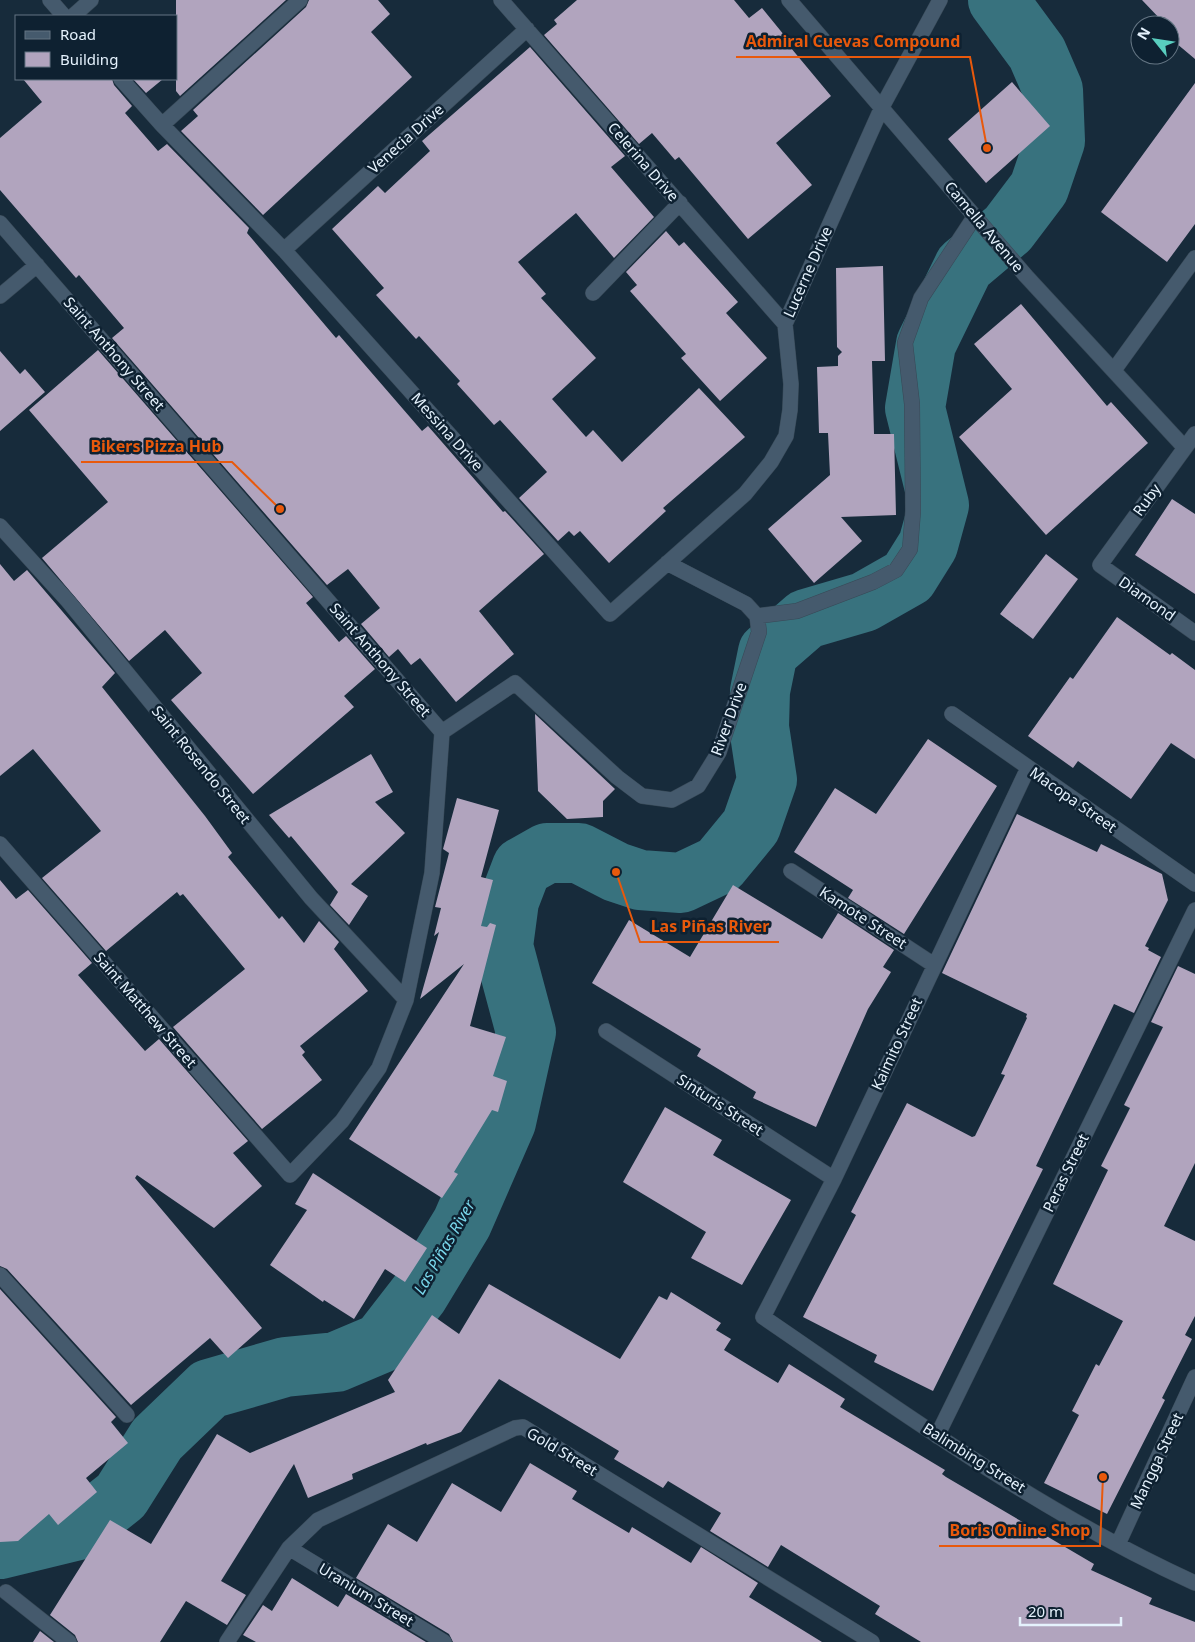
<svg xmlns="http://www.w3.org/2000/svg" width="1195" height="1642" font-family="'Noto Sans',sans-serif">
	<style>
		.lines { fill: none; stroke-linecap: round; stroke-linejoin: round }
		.river { stroke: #38727e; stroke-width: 60 }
		.building { fill: #b1a4be }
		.minor-casing { stroke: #384957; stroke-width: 16 }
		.minor { stroke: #455a6d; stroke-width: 15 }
		.labels { text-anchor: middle; stroke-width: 5; stroke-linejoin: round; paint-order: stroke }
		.street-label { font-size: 15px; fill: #e5f2fd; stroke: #0e2131 }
		.water-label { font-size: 16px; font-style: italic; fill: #79d7eb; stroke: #0e2131 }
		.leader { fill: none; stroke: #e8590c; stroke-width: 2 }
		.callout-dot { fill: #e8590c; stroke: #0e2131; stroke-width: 2 }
		.callout-label { font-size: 16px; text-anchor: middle; font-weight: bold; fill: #e8590c; stroke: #0e2131; stroke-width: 5; stroke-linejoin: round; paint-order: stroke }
	</style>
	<rect width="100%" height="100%" fill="#172b3b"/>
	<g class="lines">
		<path class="river" d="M 0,1549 L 78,1530 L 121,1496 L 157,1439 L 209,1389 L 285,1367 L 336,1362 L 381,1343 L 419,1294 L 462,1223 L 506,1122 L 526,1032 L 503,946 L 509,901 L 522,867 L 547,853 L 579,853 L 616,872 L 640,880 L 681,883 L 719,865 L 751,826 L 767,780 L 759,727 L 760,691 L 768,652 L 806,619 L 864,602 L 908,577 L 928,545 L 939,505 L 915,408 L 926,344 L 964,266 L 1008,229 L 1039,188 L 1055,141 L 1053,90 L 1037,53 L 998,0"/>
	</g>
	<path class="building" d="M 176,0 L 286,0 L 180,96 L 176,91 Z
		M 309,0 L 378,0 L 390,14 L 371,32 L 412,77 L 263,215 L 181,131 L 198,116 L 193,110 L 306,7 Z
		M 577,0 L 734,0 L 749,18 L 762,8 L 793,46 L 791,48 L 831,96 L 776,143 L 812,185 L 748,239 L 679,157 L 675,160 L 652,133 L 639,144 L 544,35 L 557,24 L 554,20 Z
		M 1142,0 L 1195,0 L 1195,59 L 1170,38 L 1170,25 L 1158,25 L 1162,21 Z
		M 530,47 L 625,156 L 611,167 L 654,217 L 614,258 L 576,213 L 518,262 L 546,294 L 541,298 L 596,358 L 552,399 L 586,437 L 593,430 L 622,462 L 699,388 L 745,437 L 663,508 L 666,511 L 609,563 L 580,531 L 574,536 L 569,531 L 558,541 L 519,498 L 547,472 L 500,420 L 494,425 L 457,384 L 460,381 L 419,336 L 416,339 L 376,295 L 384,288 L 332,229 L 378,186 L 385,193 L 430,151 L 422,141 Z
		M 23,79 L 112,79 L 114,85 L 132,106 L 125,113 L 158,151 L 167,144 L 249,228 L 247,233 L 336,338 L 339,335 L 422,431 L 428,426 L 503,512 L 505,511 L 544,554 L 479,611 L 514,654 L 456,702 L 420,658 L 411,665 L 398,649 L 389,657 L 361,624 L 380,608 L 348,569 L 327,585 L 112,338 L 124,328 L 79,275 L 76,278 L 0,190 L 0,138 L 42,102 Z
		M 133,79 L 163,79 L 146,93 Z
		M 1012,82 L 1050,126 L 986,183 L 948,139 Z
		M 1195,83 L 1195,224 L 1167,262 L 1101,212 Z
		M 666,231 L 679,246 L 684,242 L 738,302 L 726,313 L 767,358 L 720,401 L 681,358 L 686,354 L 630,291 L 637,285 L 626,272 Z
		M 883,266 L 885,361 L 872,361 L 874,434 L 894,434 L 896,515 L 841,517 L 862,541 L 814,583 L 768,529 L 830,475 L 828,433 L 819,433 L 817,367 L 838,366 L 838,356 L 842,352 L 837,347 L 836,268 Z
		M 1021,304 L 1107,406 L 1111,402 L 1148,443 L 1046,535 L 959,437 L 1012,389 L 974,344 Z
		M 98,350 L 313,597 L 306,603 L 339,642 L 346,636 L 375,669 L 344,696 L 354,707 L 253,794 L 171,700 L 202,673 L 165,630 L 129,661 L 42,558 L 108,502 L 29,410 Z
		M 0,351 L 20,374 L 25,369 L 45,392 L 0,431 Z
		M 1172,499 L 1195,514 L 1195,594 L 1135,555 Z
		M 1046,554 L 1078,579 L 1033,639 L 1000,614 Z
		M 0,564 L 14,581 L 27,570 L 115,673 L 102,687 L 205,816 L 232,853 L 228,857 L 279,919 L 282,916 L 304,943 L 319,921 L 339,942 L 334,949 L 368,991 L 300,1046 L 305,1052 L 302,1055 L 322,1080 L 262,1129 L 173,1027 L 245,969 L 183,894 L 180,896 L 177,892 L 106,951 L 42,878 L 101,831 L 33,749 L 0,776 Z
		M 1117,617 L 1170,655 L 1172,653 L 1195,670 L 1195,759 L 1171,743 L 1131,799 L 1078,761 L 1073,768 L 1028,736 L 1070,677 L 1073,679 Z
		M 535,714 L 615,789 L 603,801 L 603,817 L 567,819 L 538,791 Z
		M 928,739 L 997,786 L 904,934 L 848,898 L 853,890 L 794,852 L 835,788 L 876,814 Z
		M 371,754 L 393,792 L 375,802 L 405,833 L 351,884 L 368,896 L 349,925 L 330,905 L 338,892 L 291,836 L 289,838 L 269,815 Z
		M 457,798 L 499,810 L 481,877 L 493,880 L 481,926 L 487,927 L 490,923 L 496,925 L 470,1026 L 506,1037 L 493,1076 L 507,1081 L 498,1112 L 492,1110 L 454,1172 L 458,1174 L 442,1198 L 349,1139 L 464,964 L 420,999 L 439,932 L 434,936 L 441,908 L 435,907 L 449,853 L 443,849 Z
		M 1017,814 L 1097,852 L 1101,844 L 1162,874 L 1168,900 L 1145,946 L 1149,948 L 1148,950 L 1161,957 L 1134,1013 L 1114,1004 L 1036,1166 L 1043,1169 L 933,1391 L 874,1362 L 877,1355 L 803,1317 L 856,1215 L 851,1212 L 907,1103 L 972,1137 L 975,1136 L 1005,1075 L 1001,1074 L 1027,1018 L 1026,1017 L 1027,1014 L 942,973 Z
		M 0,880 L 16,899 L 28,890 L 92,963 L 78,975 L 145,1051 L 159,1039 L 248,1141 L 233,1153 L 262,1186 L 214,1228 L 137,1175 L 135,1178 L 262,1328 L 228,1358 L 210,1338 L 131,1405 L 7,1269 L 0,1266 Z
		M 733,885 L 822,939 L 838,913 L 894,950 L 883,967 L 891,972 L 868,1009 L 816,1127 L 753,1098 L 756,1092 L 697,1056 L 701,1049 L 592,983 L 629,920 L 690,957 Z
		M 1178,966 L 1195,974 L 1195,1163 L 1164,1226 L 1195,1241 L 1195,1316 L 1185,1335 L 1192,1339 L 1162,1398 L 1165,1400 L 1107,1514 L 1044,1483 L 1079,1415 L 1072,1411 L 1096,1364 L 1099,1366 L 1123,1321 L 1053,1284 L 1108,1170 L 1101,1166 L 1130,1108 L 1124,1105 L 1163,1027 L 1151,1022 Z
		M 665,1107 L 722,1140 L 713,1155 L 791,1200 L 742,1285 L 691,1258 L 706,1232 L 623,1182 Z
		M 313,1173 L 427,1248 L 405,1282 L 385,1269 L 354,1319 L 324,1300 L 323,1302 L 270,1265 L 307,1210 L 295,1204 Z
		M 489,1284 L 620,1359 L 659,1296 L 667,1300 L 671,1292 L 721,1323 L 716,1330 L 731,1339 L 724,1350 L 778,1383 L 789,1364 L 845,1399 L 840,1407 L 945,1470 L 942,1474 L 946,1477 L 1094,1564 L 1091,1570 L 1152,1598 L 1149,1604 L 1195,1622 L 1195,1642 L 921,1642 L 875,1614 L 880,1606 L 781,1545 L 768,1567 L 710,1531 L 721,1513 L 668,1481 L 663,1488 L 614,1459 L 619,1451 L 499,1379 L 461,1432 L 427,1445 L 426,1443 L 352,1474 L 353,1479 L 308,1498 L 294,1464 L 221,1581 L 246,1595 L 227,1625 L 186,1601 L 160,1642 L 78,1642 L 75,1635 L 50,1615 L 110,1520 L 151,1544 L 217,1434 L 250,1453 L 395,1392 L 388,1380 L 432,1315 L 459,1334 Z
		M 0,1289 L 116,1417 L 111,1422 L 128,1443 L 86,1478 L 97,1492 L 58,1525 L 49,1514 L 18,1541 L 0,1542 Z
		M 530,1463 L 577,1491 L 572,1499 L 629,1533 L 632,1527 L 691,1563 L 701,1547 L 758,1583 L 749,1597 L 822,1642 L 453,1642 L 449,1634 L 356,1578 L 388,1524 L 417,1542 L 452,1483 L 501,1512 Z
		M 292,1578 L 338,1607 L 346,1594 L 426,1642 L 256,1642 L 243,1635 L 263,1605 L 272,1611 Z
		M 40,1631 L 54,1642 L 33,1642 Z"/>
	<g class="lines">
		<g class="minor-casing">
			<path id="minor" d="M 50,0 L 64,16
				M 501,0 L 785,324
				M 789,0 L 1026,276 L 1185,448
				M 73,16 L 91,0
				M 121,79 L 162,125 L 300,0
				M 162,125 L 284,250 L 610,614 L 745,494 L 771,462 L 786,436 L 790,410 L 791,384 L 785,324 L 882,107 L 940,0
				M 0,223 L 442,732 L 432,873 L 406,1000 L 379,1068 L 342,1121 L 290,1175 L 0,844
				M 284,250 L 527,29
				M 593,293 L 680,203
				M 0,296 L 37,265
				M 1114,370 L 1195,258
				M 1195,434 L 1100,565 L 1195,633
				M 0,526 L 68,601 L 311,898 L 406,1000
				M 757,616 L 797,611 L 873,582 L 896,570 L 910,549 L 913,511 L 912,404 L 905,343 L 921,298 L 975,216
				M 952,714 L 1195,884
				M 442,732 L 515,683 L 617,777 L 642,796 L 672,800 L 698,786 L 719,752 L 759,632 L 757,616 L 746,604 L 667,563
				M 1028,768 L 834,1179 L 763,1317 C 902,1412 1041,1513 1195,1583
				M 791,871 L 934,965
				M 606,1031 L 834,1179
				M 0,1275 L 127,1415
				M 937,1436 L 1195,910
				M 1118,1544 L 1195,1377
				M 289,1548 L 444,1642
				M 6,1592 L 69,1642
				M 227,1642 L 289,1548 L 318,1520 L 515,1428 L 523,1427 L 872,1642"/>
		</g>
		<use href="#minor" class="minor"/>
	</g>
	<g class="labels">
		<g class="street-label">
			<text transform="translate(406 139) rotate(-42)" y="5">Venecia Drive</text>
			<text transform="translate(643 162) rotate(49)" y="5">Celerina Drive</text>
			<text transform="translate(984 227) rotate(50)" y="5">Camella Avenue</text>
			<text transform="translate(808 272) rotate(-66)" y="5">Lucerne Drive</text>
			<text transform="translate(114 354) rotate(49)" y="5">Saint Anthony Street</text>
			<text transform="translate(447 432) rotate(48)" y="5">Messina Drive</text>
			<text transform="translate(1147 500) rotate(-54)" y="5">Ruby</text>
			<text transform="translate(1147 599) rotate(35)" y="5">Diamond</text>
			<text transform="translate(380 660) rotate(49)" y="5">Saint Anthony Street</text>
			<text transform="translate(729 719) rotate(-70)" y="5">River Drive</text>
			<text transform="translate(201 765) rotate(51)" y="5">Saint Rosendo Street</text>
			<text transform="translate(1073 800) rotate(35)" y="5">Macopa Street</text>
			<text transform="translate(863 918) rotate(33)" y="5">Kamote Street</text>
			<text transform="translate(145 1010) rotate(49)" y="5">Saint Matthew Street</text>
			<text transform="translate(897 1044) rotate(-65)" y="5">Kaimito Street</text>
			<text transform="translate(720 1105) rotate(33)" y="5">Sinturis Street</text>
			<text transform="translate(1066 1173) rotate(-64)" y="5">Peras Street</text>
			<text transform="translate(562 1452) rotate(31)" y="5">Gold Street</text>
			<text transform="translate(974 1458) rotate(32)" y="5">Balimbing Street</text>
			<text transform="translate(1157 1461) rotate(-65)" y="5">Mangga Street</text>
			<text transform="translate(366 1595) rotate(31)" y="5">Uranium Street</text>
		</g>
		<g class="water-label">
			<text transform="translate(444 1247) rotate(-60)" y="6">Las Piñas River</text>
		</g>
	</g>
	<path class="leader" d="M987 148L970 57H736M280 509L232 462H81M616 872L640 942H779M1103 1477L1100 1546H939"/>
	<g class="callout-dot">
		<circle cx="987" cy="148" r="5"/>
		<circle cx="280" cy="509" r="5"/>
		<circle cx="616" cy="872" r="5"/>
		<circle cx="1103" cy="1477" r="5"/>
	</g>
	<g class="callout-label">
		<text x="853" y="47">Admiral Cuevas Compound</text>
		<text x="156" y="452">Bikers Pizza Hub</text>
		<text x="710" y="932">Las Piñas River</text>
		<text x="1020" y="1536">Boris Online Shop</text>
	</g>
	<rect x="15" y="15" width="162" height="65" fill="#0e2131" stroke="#647583"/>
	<rect x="25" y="31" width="25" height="8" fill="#455a6d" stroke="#647583"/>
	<text x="60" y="40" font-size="15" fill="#e5f2fd">Road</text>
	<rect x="25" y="52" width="25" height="15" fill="#b1a4be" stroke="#647583"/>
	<text x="60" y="65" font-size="15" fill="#e5f2fd">Building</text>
	<g transform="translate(1155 40) rotate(300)"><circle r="24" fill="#0e2131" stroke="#647583"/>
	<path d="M0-4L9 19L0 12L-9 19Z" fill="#59cebf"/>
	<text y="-8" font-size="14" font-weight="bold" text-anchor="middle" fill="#e5f2fd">N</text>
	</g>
	<path d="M1020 1617v8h101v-8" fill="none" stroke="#e5f2fd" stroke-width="2.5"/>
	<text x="1028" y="1617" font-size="15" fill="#e5f2fd" stroke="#0e2131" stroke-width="4" paint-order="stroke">20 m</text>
</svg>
